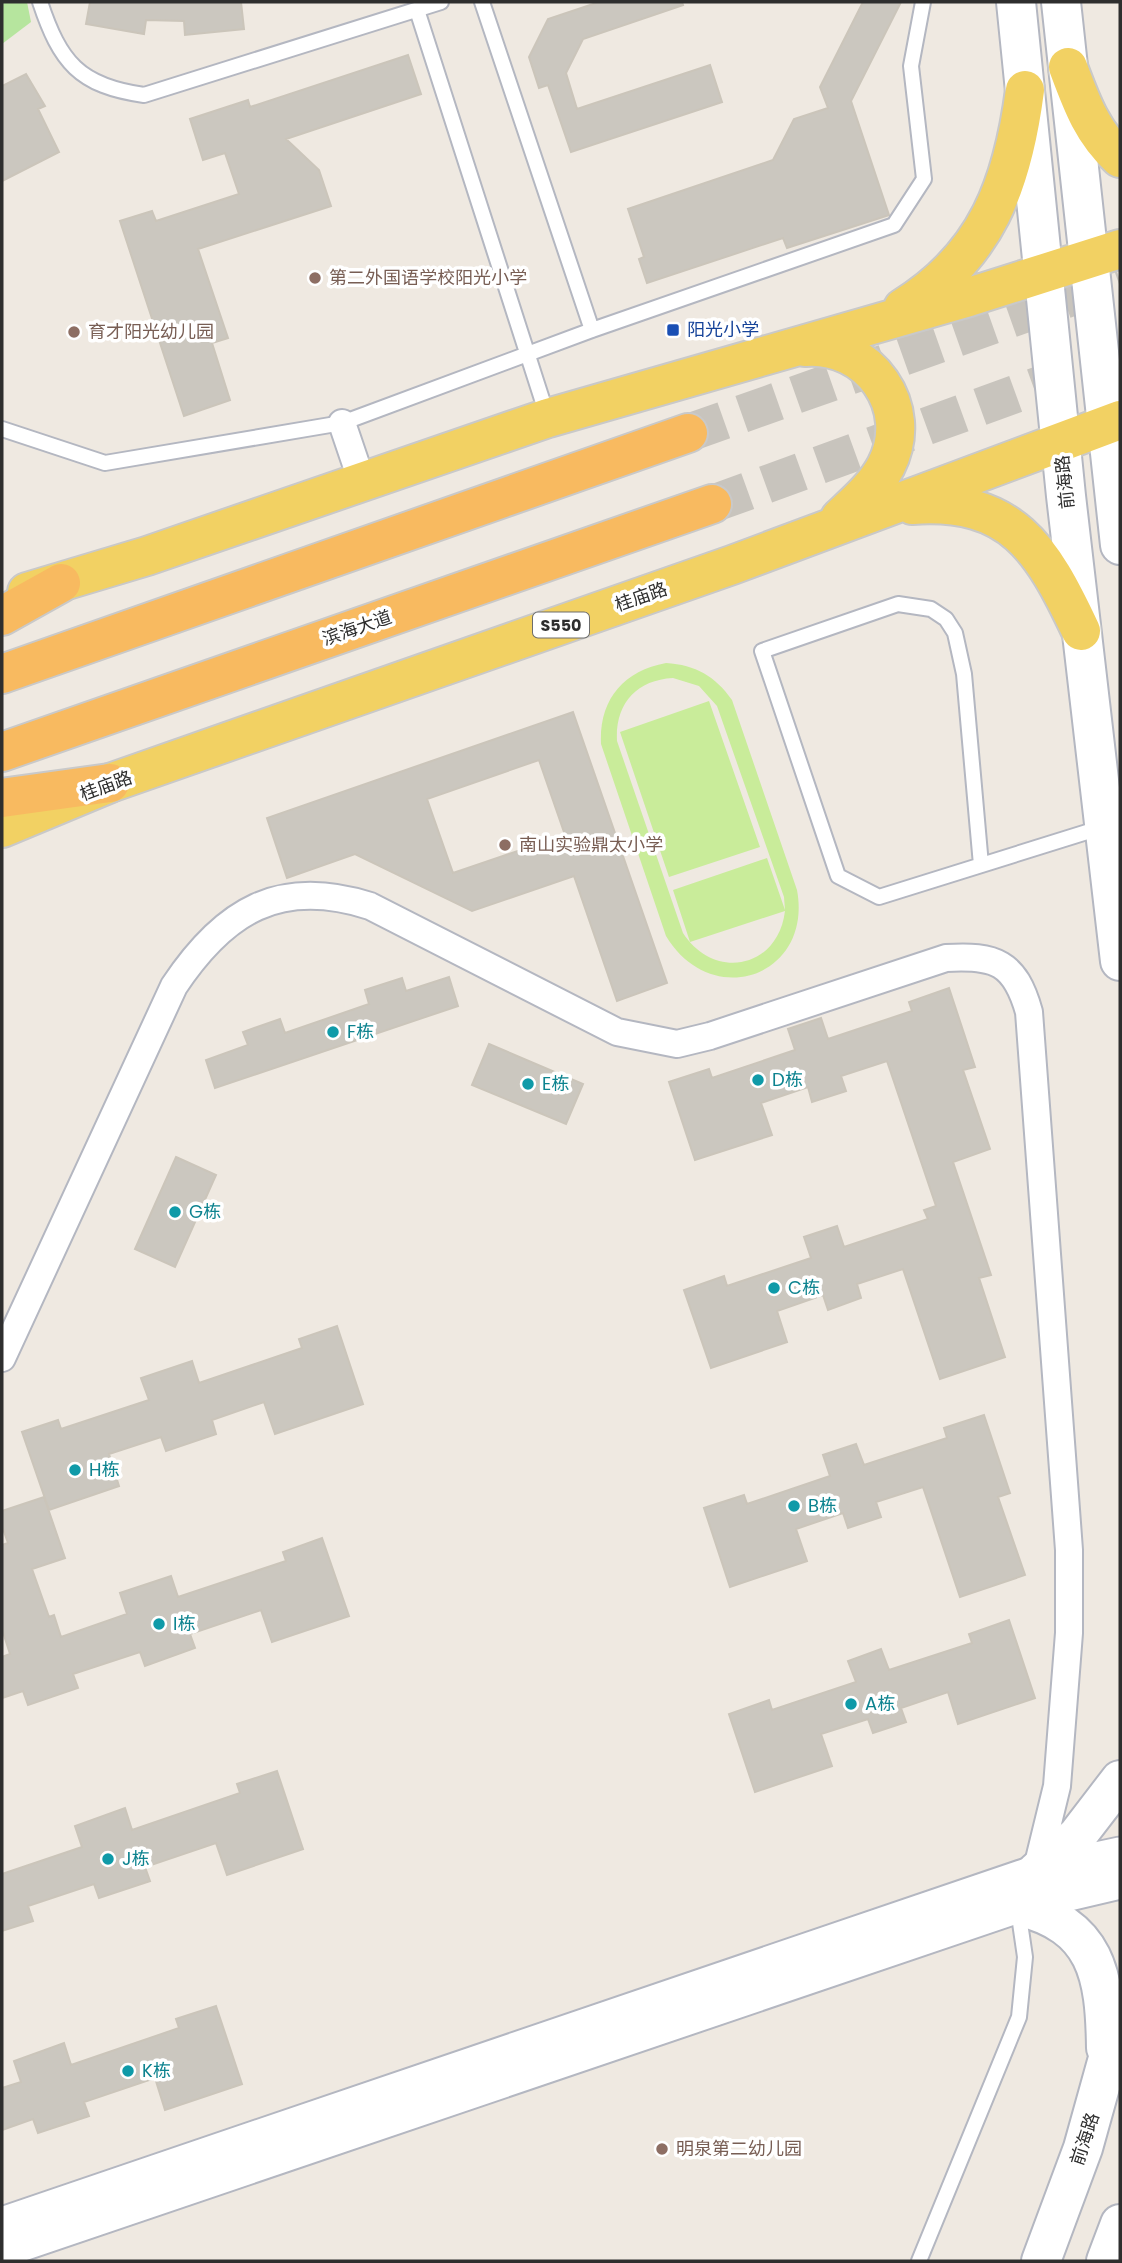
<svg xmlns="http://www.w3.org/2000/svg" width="1122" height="2263" font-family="Poppins,'Noto Sans SC',sans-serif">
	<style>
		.green { fill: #b6e59e }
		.pitch { fill: #c9ec9a; fill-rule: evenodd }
		.building { fill: #cbc7bf; stroke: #cbc5ba; stroke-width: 2; fill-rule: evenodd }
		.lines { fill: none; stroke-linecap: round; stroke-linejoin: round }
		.trunk-tunnel { stroke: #c8c4bd; stroke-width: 38; stroke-dasharray: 38 19; stroke-linecap: butt }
		.service-casing { stroke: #b4b7c1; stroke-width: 18 }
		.minor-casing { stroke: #b4b7c1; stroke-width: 30 }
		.tertiary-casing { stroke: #b4b7c1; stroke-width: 37 }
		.secondary-casing { stroke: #b4b7c1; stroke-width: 42 }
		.primary-casing { stroke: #c9c9c9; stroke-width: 42 }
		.trunk-casing { stroke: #c9c9c9; stroke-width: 42 }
		.service { stroke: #fff; stroke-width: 14 }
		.minor { stroke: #fff; stroke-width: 26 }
		.tertiary { stroke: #fff; stroke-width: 33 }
		.secondary { stroke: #fff; stroke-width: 38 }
		.primary { stroke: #f2d163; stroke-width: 38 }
		.trunk { stroke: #f8ba60; stroke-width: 38 }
		.education-dot { fill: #8d6e63; stroke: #fff; stroke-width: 2.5 }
		.transit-dot { fill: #1a4fb4; stroke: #fff; stroke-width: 2.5 }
		.culture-dot { fill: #0f9aa8; stroke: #fff; stroke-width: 2.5 }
		.labels { text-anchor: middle; stroke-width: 7; stroke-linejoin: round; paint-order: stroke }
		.shield { fill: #fff; stroke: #6d6d6d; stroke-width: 2 }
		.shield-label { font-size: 16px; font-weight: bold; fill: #2e2e2e }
		.education-label { font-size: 18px; fill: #785e54; stroke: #fff; text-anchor: start }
		.transit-label { font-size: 18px; fill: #164399; stroke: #fff; text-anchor: start }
		.street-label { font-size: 18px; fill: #2e2e2e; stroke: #fff }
		.culture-label { font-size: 18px; fill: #0d838f; stroke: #fff; text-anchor: start }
	</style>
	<rect width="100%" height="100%" fill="#efe9e1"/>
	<path class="green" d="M 2,2 L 27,2 L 31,22 L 2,44 Z"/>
	<path class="pitch" d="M 666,663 C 696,665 715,676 732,700 L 797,890 C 813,976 712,1012 666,936 L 601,744 C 599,700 623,671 666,663 ZM 673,678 L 699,686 L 717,706 L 784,897 L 785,910 L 767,858 L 673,890 L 690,942 L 785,911 C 778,969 714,981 683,933 L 617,741 C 615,704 636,680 673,678 Z
		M 709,701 L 760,847 L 669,877 L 620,732 Z"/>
	<path class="building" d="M 90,2 L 241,2 L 244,29 L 185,35 L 184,21 L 146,20 L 144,34 L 86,24 Z
		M 599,2 L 682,2 L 683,5 L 583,39 L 566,73 L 577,109 L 710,65 L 722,102 L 571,152 L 548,85 L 539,88 L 529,57 L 548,19 Z
		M 863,2 L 901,2 L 851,101 L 889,215 L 787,248 L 783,238 L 647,283 L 639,259 L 644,257 L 628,209 L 773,160 L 794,119 L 828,108 L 820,87 Z
		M 408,55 L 421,94 L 286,139 L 319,170 L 331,206 L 198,249 L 228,338 L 212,343 L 230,400 L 184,416 L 120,221 L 152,211 L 156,221 L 239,194 L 225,153 L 203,160 L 190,119 L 248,100 L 250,107 Z
		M 26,74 L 45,106 L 38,109 L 59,152 L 2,181 L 2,86 Z
		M 573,712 L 667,983 L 617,1001 L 574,876 L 472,911 L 355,854 L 287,878 L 267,818 ZM 539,760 L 565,835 L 453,873 L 427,799 Z
		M 449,977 L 458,1006 L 215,1088 L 206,1060 L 248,1045 L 243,1032 L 280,1019 L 285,1033 L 369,1004 L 365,990 L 402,978 L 406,991 Z
		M 949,988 L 975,1067 L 963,1070 L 990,1149 L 953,1162 L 991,1275 L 979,1278 L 1005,1357 L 940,1379 L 903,1269 L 857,1284 L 861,1298 L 828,1310 L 823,1295 L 777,1311 L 787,1342 L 711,1368 L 684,1290 L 724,1276 L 727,1286 L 811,1258 L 804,1237 L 837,1226 L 844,1247 L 928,1219 L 924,1210 L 936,1206 L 887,1061 L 841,1076 L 846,1091 L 812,1102 L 808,1087 L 761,1103 L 772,1135 L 695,1160 L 669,1082 L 709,1069 L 712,1078 L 795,1050 L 788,1029 L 821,1018 L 828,1039 L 912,1011 L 909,1002 Z
		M 489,1044 L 583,1084 L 566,1124 L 472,1085 Z
		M 176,1157 L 216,1175 L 175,1267 L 135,1249 Z
		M 337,1326 L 363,1404 L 275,1434 L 264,1402 L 212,1420 L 216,1434 L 166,1451 L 161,1437 L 109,1454 L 119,1486 L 49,1510 L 22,1432 L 58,1420 L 61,1429 L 149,1400 L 141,1378 L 192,1361 L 199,1383 L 302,1348 L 299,1339 Z
		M 984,1415 L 1010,1493 L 998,1497 L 1025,1575 L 960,1597 L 923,1487 L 876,1502 L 881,1517 L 848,1528 L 843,1513 L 796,1529 L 807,1561 L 730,1587 L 704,1508 L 744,1495 L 747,1504 L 830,1476 L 823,1455 L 856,1444 L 864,1465 L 947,1438 L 944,1428 Z
		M 44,1497 L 65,1558 L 32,1569 L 49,1617 L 54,1615 L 61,1637 L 127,1614 L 120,1593 L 171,1576 L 178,1597 L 286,1561 L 283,1552 L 322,1538 L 349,1616 L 272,1642 L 261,1610 L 190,1634 L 195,1648 L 145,1666 L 140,1652 L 73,1674 L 78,1688 L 28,1705 L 23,1691 L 2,1698 L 2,1657 L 10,1654 L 2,1629 L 2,1545 L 8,1543 L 2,1526 L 2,1511 Z
		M 1009,1620 L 1035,1698 L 958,1724 L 948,1692 L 901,1708 L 906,1722 L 873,1733 L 868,1719 L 821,1734 L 832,1766 L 755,1792 L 729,1714 L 769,1700 L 772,1710 L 856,1682 L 848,1661 L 881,1649 L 889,1670 L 972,1643 L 969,1634 Z
		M 277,1771 L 303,1849 L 227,1875 L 216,1843 L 145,1867 L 150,1881 L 99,1898 L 94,1884 L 28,1906 L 33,1921 L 2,1931 L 2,1874 L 82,1847 L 75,1826 L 125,1808 L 132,1830 L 240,1793 L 237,1784 Z
		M 216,2006 L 242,2084 L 165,2110 L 155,2078 L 84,2102 L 89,2116 L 38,2133 L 33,2119 L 2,2130 L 2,2088 L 21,2082 L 14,2061 L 64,2043 L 71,2065 L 179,2028 L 176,2019 Z"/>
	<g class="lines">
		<path class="trunk-tunnel" d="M 688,433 L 1120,280
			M 712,504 L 1120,356"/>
		<g class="service-casing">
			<path id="service" d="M 40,2 C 60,62 79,86 144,95 L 441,2
				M 482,2 L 592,330
				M 417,10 L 548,418
				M 2,429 L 105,463 L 342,423 L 592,330 L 894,225 L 924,179 L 911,66 L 923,2
				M 981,865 L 964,674 L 955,633 L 946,619 L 931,609 L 898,604 L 762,651 L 838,876 L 879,897 L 1103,827
				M 919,2261 L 1019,2017 L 1025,1957 L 1018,1909"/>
		</g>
		<g class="minor-casing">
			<path id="minor" d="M 342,423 L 362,482
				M 2,1358 L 174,986 C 224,911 279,877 370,906 L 617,1032 L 677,1044 L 710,1036 L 946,958 C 995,955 1015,962 1029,1012 L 1069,1550 L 1069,1633 L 1057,1786 L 1036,1872"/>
		</g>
		<g class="tertiary-casing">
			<path id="tertiary" d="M 2,2224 L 1036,1872 L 1120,1854
				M 2,2251 L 1018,1906 L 1120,1882"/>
		</g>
		<g class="secondary-casing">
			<path id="secondary" d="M 1016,2 L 1066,496 L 1120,961
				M 1061,2 L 1120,545
				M 1036,1872 L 1077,1836 L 1120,1780
				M 1018,1906 C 1097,1925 1105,1975 1106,2048
				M 1041,2261 L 1083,2148 L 1120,2015
				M 1106,2261 L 1120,2224"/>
		</g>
		<g class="primary-casing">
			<path id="primary" d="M 1068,67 C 1081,102 1092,133 1120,158
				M 903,308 C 987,256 1013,183 1025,90
				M 805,347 C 869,342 916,407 886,466 C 875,487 856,503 840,518
				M 912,505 C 1012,498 1042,548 1081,631
				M 27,592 L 147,556 L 548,418 L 969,297 L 1120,249
				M 2,828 L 110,783 L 732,565 L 1120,420"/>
		</g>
		<g class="trunk-casing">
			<path id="trunk" d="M 2,616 L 61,583
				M 2,674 L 688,433
				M 2,752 L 712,504
				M 2,798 L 110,783"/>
		</g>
		<use href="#service" class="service"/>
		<use href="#minor" class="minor"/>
		<use href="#tertiary" class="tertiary"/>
		<use href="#secondary" class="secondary"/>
		<use href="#primary" class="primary"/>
		<use href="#trunk" class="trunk"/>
	</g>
	<g class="education-dot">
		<circle cx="315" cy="278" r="7"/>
		<circle cx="74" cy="332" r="7"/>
		<circle cx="505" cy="845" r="7"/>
		<circle cx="662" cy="2149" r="7"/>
	</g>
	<rect class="transit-dot" x="666" y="323" width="14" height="14" rx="3.5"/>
	<g class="culture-dot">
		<circle cx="333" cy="1032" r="7"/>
		<circle cx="758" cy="1080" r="7"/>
		<circle cx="528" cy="1084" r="7"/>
		<circle cx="175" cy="1212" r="7"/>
		<circle cx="774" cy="1288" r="7"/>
		<circle cx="75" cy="1470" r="7"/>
		<circle cx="794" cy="1506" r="7"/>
		<circle cx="159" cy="1624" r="7"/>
		<circle cx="851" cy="1704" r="7"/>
		<circle cx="108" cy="1859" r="7"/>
		<circle cx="128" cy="2071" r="7"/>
	</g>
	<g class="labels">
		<rect class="shield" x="533" y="612.5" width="56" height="25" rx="5"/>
		<g class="shield-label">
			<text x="561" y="631">S550</text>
		</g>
		<g class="education-label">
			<text x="329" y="284">第二外国语学校阳光小学</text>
			<text x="88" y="338">育才阳光幼儿园</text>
			<text x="519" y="851">南山实验鼎太小学</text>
			<text x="676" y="2155">明泉第二幼儿园</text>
		</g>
		<g class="transit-label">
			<text x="687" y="336">阳光小学</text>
		</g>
		<g class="street-label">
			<text transform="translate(1065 482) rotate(-96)" y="6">前海路</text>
			<text transform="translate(641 597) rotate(-19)" y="6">桂庙路</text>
			<text transform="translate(357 628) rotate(-19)" y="6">滨海大道</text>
			<text transform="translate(106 786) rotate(-20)" y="6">桂庙路</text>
			<text transform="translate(1085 2139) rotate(-72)" y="6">前海路</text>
		</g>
		<g class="culture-label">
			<text x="347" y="1038">F栋</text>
			<text x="772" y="1086">D栋</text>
			<text x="542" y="1090">E栋</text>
			<text x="189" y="1218">G栋</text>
			<text x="788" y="1294">C栋</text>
			<text x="89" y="1476">H栋</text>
			<text x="808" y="1512">B栋</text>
			<text x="173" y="1630">I栋</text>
			<text x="865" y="1710">A栋</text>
			<text x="122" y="1865">J栋</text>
			<text x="142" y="2077">K栋</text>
		</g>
	</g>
	<rect width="1122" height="2263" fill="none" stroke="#2e2e2e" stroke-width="7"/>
</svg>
